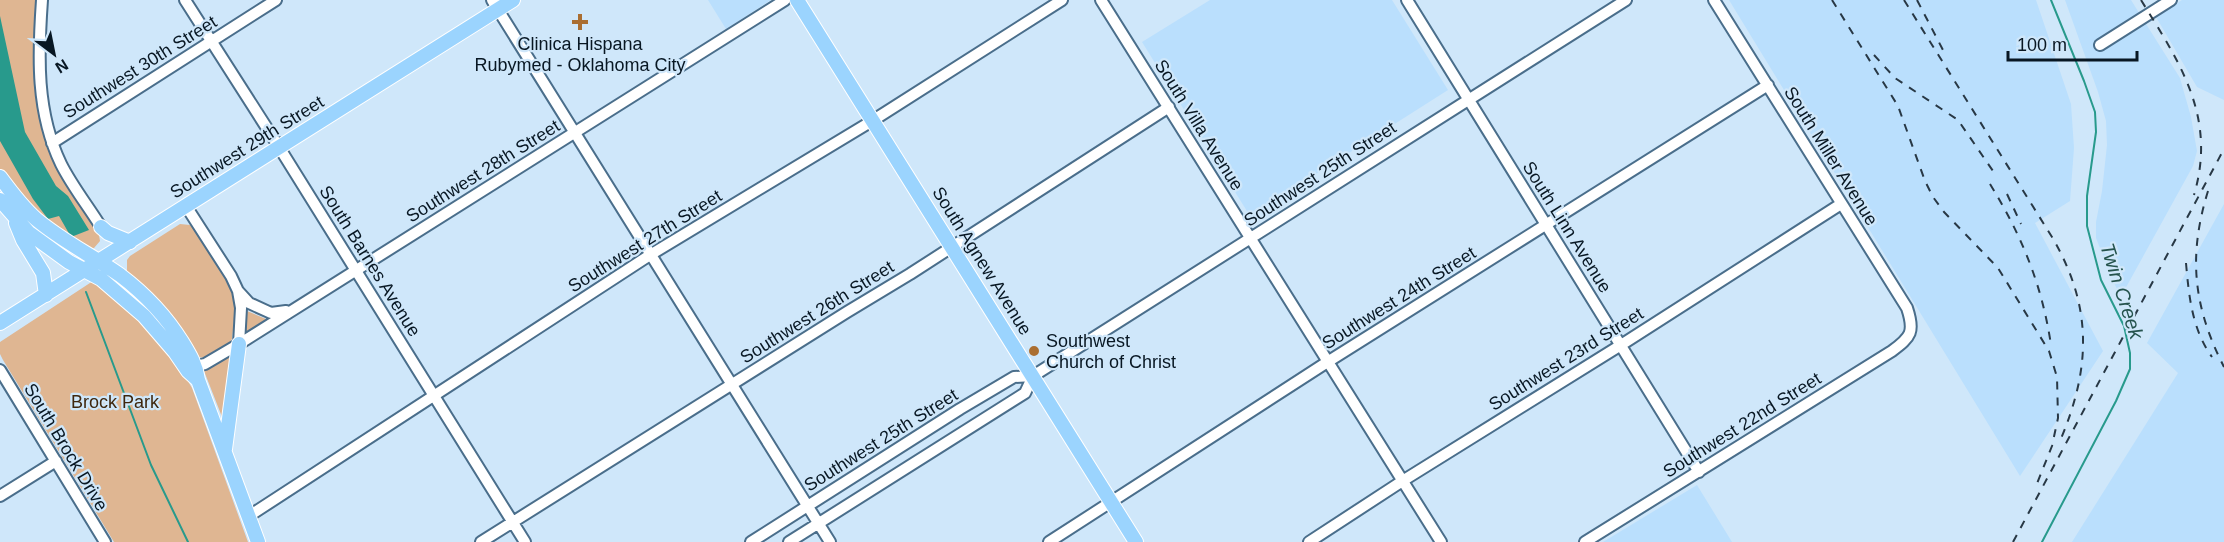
<svg xmlns="http://www.w3.org/2000/svg" width="2224" height="542" font-family="Arial,sans-serif">
	<style>
		.built { fill: #badffd }
		.green { fill: #dfb692 }
		.water { fill: #289a8c }
		.lines { fill: none; stroke-linecap: round; stroke-linejoin: round }
		.stream { stroke: #289a8c; stroke-width: 2 }
		.minor-casing { stroke: #4a6e8b; stroke-width: 14 }
		.major-casing { stroke: #fff; stroke-width: 16 }
		.minor { stroke: #fff; stroke-width: 10 }
		.major { stroke: #9bd4fe; stroke-width: 14 }
		.rail { stroke: #283845; stroke-width: 2; stroke-dasharray: 8 8; stroke-linecap: butt }
		.poi-dot { fill: #aa6e31; stroke: #cfe7fa; stroke-width: 2 }
		.labels { text-anchor: middle; stroke-width: 4.5; stroke-linejoin: round; paint-order: stroke }
		.poi-label { font-size: 18px; fill: #081723; stroke: #cfe7fa }
		.street-label { font-size: 18px; fill: #081723; stroke: #cfe7fa }
		.park-label { font-size: 18px; fill: #3f270e; stroke: #cfe7fa }
		.water-label { font-size: 20px; font-style: italic; fill: #25534d; stroke: #cfe7fa }
	</style>
	<rect width="100%" height="100%" fill="#cfe7fa"/>
	<path class="built" d="M 708,0 L 771,0 L 726,29 Z
		M 1210,0 L 1392,0 L 1448,90 L 1250,216 L 1142,42 Z
		M 1729,0 L 2036,0 L 2071,104 L 2074,148 L 2070,201 L 2035,223 L 2103,351 L 2020,476 Z
		M 2065,0 L 2131,0 L 2180,78 L 2191,117 L 2197,151 L 2193,166 L 2124,291 L 2117,289 L 2113,281 L 2096,238 L 2096,222 L 2102,191 L 2107,145 L 2106,121 L 2098,92 Z
		M 2182,0 L 2224,0 L 2224,100 L 2197,87 L 2156,17 Z
		M 2224,204 L 2224,542 L 2072,542 L 2178,373 L 2147,343 Z
		M 1697,485 L 1732,542 L 1603,542 Z"/>
	<path class="green" d="M 0,0 L 37,0 L 34,78 L 44,138 L 56,164 L 99,235 L 100,241 L 94,248 L 90,250 L 62,232 L 29,206 L 0,169 Z
		M 180,224 L 190,225 L 194,229 L 234,290 L 236,302 L 232,339 L 229,344 L 206,358 L 196,357 L 127,273 L 127,260 L 130,256 Z
		M 93,281 L 148,326 L 176,361 L 192,388 L 248,542 L 114,542 L 3,360 L 0,354 L 0,342 Z
		M 247,311 L 266,319 L 265,323 L 248,333 L 244,330 Z
		M 235,349 L 226,427 L 204,371 L 206,367 Z"/>
	<path class="water" d="M 0,16 L 25,132 L 56,186 L 68,196 L 89,230 L 71,237 L 59,216 L 48,219 L 33,199 L 0,141 Z"/>
	<g class="lines">
		<path class="stream" d="M 86,292 L 151,465 L 188,542
			M 2042,542 L 2116,401 L 2130,369 L 2130,353 L 2124,326 L 2101,280 L 2087,226 L 2087,196 L 2096,132 L 2095,112 L 2084,81 L 2051,0"/>
		<g class="minor-casing">
			<path id="minor" d="M 42,0 C 38,56 36,112 61,164 C 72,186 88,206 101,227
				M 185,0 L 279,147 L 525,542
				M 492,0 L 830,542
				M 1101,0 L 1441,542
				M 1407,0 L 1699,472
				M 2100,45 L 2171,0
				M 52,143 L 276,0
				M 186,206 L 231,276 L 238,291 L 249,303 L 271,313 L 286,311
				M 238,291 L 241,308 L 239,344
				M 196,366 L 205,364 L 239,344 L 785,0
				M 0,370 L 105,542
				M 0,496 L 56,461
				M 249,516 L 650,255 L 872,121 L 1062,0
				M 481,542 L 847,312 L 910,274 L 1169,107
				M 751,542 L 960,409 L 1014,377 L 1033,376 L 1626,0
				M 789,542 L 1025,393 L 1033,376
				M 1049,542 L 1329,361 L 1768,85
				M 1309,542 L 1404,480 L 1621,345 L 1841,204
				M 1585,542 L 1892,351 C 1911,337 1915,332 1907,308 L 1714,0"/>
		</g>
		<g class="major-casing">
			<path id="major" d="M 797,0 L 1136,542
				M 0,177 C 11,192 22,207 36,219 C 62,241 93,256 120,275 C 145,294 166,316 182,342 C 190,355 196,365 198,380 L 258,542
				M 0,200 L 29,233 L 69,262 L 101,279 L 144,316 L 175,352 L 188,371 L 198,380
				M 16,223 L 23,240 L 43,273 L 46,295
				M 101,227 L 108,233 L 130,242
				M 0,323 L 513,0
				M 225,449 L 239,344"/>
		</g>
		<use href="#minor" class="minor"/>
		<use href="#major" class="major"/>
		<path class="rail" d="M 1832,0 L 1898,106 L 1925,181 L 1933,197 L 1944,212 L 1998,268 L 2049,351 L 2057,377 L 2058,418 L 2052,446 L 2036,486
			M 1904,0 L 2052,237 C 2093,307 2091,368 2060,441
			M 1917,0 L 1943,50
			M 2141,0 C 2180,63 2217,117 2194,195
			M 1874,55 L 1895,78 L 1958,120 L 1993,171
			M 1990,184 C 2022,236 2042,285 2051,345
			M 2208,191 C 2188,256 2193,306 2224,367
			M 2007,194 L 2021,224
			M 2186,263 C 2189,297 2192,329 2212,357
			M 2013,542 L 2224,149"/>
	</g>
	<g class="poi-dot">
		<path d="M577 13h6v6h6v6h-6v6h-6v-6h-6v-6h6z"/>
		<circle cx="1034" cy="351" r="6"/>
	</g>
	<g class="labels">
		<g class="poi-label">
			<text x="580" y="50">Clinica Hispana<tspan x="580" dy="21">Rubymed - Oklahoma City</tspan></text>
			<text x="1046" y="347" text-anchor="start">Southwest<tspan x="1046" dy="21">Church of Christ</tspan></text>
		</g>
		<g class="street-label">
			<text transform="translate(140 67) rotate(-32)" y="6">Southwest 30th Street</text>
			<text transform="translate(1199 125) rotate(58)" y="6">South Villa Avenue</text>
			<text transform="translate(247 147) rotate(-32)" y="6">Southwest 29th Street</text>
			<text transform="translate(1831 156) rotate(58)" y="6">South Miller Avenue</text>
			<text transform="translate(483 171) rotate(-32)" y="6">Southwest 28th Street</text>
			<text transform="translate(1320 174) rotate(-33)" y="6">Southwest 25th Street</text>
			<text transform="translate(1567 227) rotate(58)" y="6">South Linn Avenue</text>
			<text transform="translate(645 241) rotate(-32)" y="6">Southwest 27th Street</text>
			<text transform="translate(370 261) rotate(58)" y="6">South Barnes Avenue</text>
			<text transform="translate(982 261) rotate(58)" y="6">South Agnew Avenue</text>
			<text transform="translate(1399 298) rotate(-32)" y="6">Southwest 24th Street</text>
			<text transform="translate(817 312) rotate(-32)" y="6">Southwest 26th Street</text>
			<text transform="translate(1566 359) rotate(-32)" y="6">Southwest 23rd Street</text>
			<text transform="translate(1742 425) rotate(-32)" y="6">Southwest 22nd Street</text>
			<text transform="translate(881 440) rotate(-32)" y="6">Southwest 25th Street</text>
			<text transform="translate(66 447) rotate(59)" y="6">South Brock Drive</text>
		</g>
		<g class="park-label">
			<text x="115" y="408">Brock Park</text>
		</g>
		<g class="water-label">
			<text transform="translate(2122 291) rotate(72)" y="7">Twin Creek</text>
		</g>
	</g>
	<g transform="translate(54 54) rotate(148)" stroke="#cfe7fa" stroke-width="4.5" paint-order="stroke">
	<path d="M0-4.5L10 22L0 15L-10 22Z" fill="#081723"/>
	<text y="-9" font-size="16" font-weight="bold" text-anchor="middle" fill="#081723">N</text>
	</g>
	<path d="M2008 51v9h129v-9" fill="none" stroke="#081723" stroke-width="3"/>
	<text x="2017" y="51" font-size="18" fill="#081723" stroke="#cfe7fa" stroke-width="4.5" paint-order="stroke">100 m</text>
</svg>
